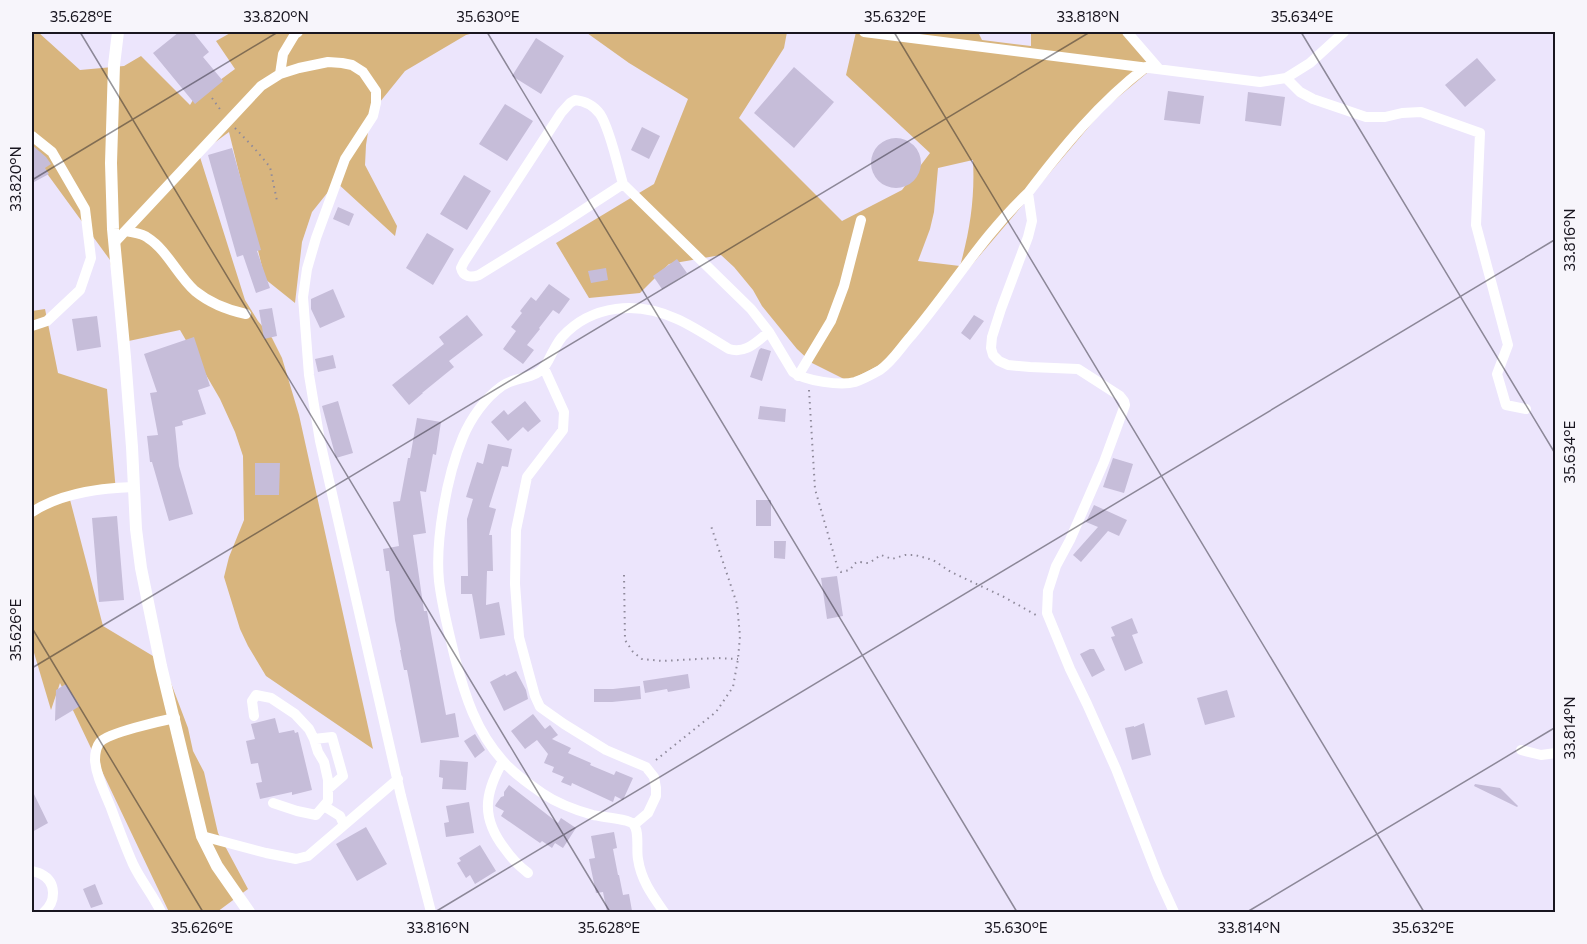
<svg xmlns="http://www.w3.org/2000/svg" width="1587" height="944" font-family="Commissioner,sans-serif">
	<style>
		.green { fill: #d8b57e; fill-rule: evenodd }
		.building { fill: #c6bdd9 }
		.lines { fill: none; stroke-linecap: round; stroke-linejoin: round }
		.path { stroke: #8f8a9b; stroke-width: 2; stroke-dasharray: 1.5 4.5; stroke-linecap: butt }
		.minor { stroke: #fff; stroke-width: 10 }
		.tertiary { stroke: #fff; stroke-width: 12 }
		.ticks { fill: none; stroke: #191620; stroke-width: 1.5; stroke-opacity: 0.45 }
		.neatline { fill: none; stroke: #191620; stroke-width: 2 }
		.ticks-label { font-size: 15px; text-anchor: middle; fill: #191620 }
	</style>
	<rect width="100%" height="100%" fill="#ece5fc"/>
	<path class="green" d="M 32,32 L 38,32 L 80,70 L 124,66 L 141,56 L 190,105 L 193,100 L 235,69 L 216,41 L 232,32 L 478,32 L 466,35 L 405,71 L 371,113 L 366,145 L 365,165 L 397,226 L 395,236 L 336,182 L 312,212 L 302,242 L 295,303 L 265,279 L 229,132 L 199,154 L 245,300 L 258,321 L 272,338 L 282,358 L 299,415 L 373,749 L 266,676 L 248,646 L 240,629 L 224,577 L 229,557 L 244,520 L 243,456 L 235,432 L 220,399 L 180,330 L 124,342 L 110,260 L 32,153 Z
		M 576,32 L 787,32 L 784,48 L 739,118 L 842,221 L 902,190 L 930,153 L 846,75 L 856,32 L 978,32 L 982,40 L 1031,46 L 1031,32 L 1122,32 L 1153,68 L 1104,109 L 892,359 L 848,381 L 812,363 L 797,349 L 762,306 L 753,290 L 734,267 L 721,255 L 669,264 L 640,293 L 589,298 L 556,243 L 654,184 L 688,99 L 629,63 L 587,33 ZM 973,160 C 975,197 970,231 960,266 L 918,261 L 930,229 L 934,212 L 938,168 Z
		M 45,309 L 58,373 L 107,389 L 116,492 L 68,492 L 103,626 L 163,662 L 188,728 L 193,751 L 204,772 L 218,833 L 248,889 L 217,912 L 169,912 L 60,683 L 51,710 L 32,646 L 32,311 Z"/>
	<path class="building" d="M 179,32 L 193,32 L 209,52 L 203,57 L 223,81 L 195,104 L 153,53 Z
		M 536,38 L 564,56 L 541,94 L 512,76 Z
		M 1477,58 L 1496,80 L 1465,107 L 1445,85 Z
		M 794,67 L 834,102 L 794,148 L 754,113 Z
		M 1168,91 L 1204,96 L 1200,124 L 1164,120 Z
		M 1248,92 L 1285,97 L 1281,126 L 1245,121 Z
		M 505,104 L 533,121 L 507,161 L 479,144 Z
		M 642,127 L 660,136 L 649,159 L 631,150 Z
		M871 163a25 25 0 1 1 50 0a25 25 0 1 1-50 0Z
		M 32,145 L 46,157 L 51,164 L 45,168 L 49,174 L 34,182 L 32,177 Z
		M 232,148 L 261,250 L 257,251 L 270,288 L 256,293 L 243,255 L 237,257 L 208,155 Z
		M 464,175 L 491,191 L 467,230 L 440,214 Z
		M 338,207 L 354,214 L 349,226 L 333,219 Z
		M 427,233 L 454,249 L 433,285 L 406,268 Z
		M 677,259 L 687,273 L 662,289 L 653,276 Z
		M 606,268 L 608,280 L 591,283 L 588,271 Z
		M 549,284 L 570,299 L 559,314 L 553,310 L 539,328 L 540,329 L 527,345 L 534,350 L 523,364 L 503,349 L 516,331 L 511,327 L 522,313 L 520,311 L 531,297 L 536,301 Z
		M 333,289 L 345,317 L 320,328 L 311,309 L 311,299 Z
		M 272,308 L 277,336 L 264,339 L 259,310 Z
		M 467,315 L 483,335 L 449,361 L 454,367 L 422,393 L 423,393 L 409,405 L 392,385 L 444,344 L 439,337 Z
		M 974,315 L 984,321 L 970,340 L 961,333 Z
		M 97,316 L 101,347 L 77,351 L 72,319 Z
		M 194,337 L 210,386 L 198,390 L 206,414 L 182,421 L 183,425 L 175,427 L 179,466 L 193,514 L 169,521 L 152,462 L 150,462 L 147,436 L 158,435 L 150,393 L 157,392 L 144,354 Z
		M 761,348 L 771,351 L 762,381 L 750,377 L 759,350 Z
		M 333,355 L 336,368 L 318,372 L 315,359 Z
		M 338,401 L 353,453 L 336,458 L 322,406 Z
		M 525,401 L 541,421 L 528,432 L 523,427 L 508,441 L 491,422 L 504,410 L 508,415 Z
		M 760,406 L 786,409 L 785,422 L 758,419 Z
		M 417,418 L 441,422 L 436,455 L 433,454 L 426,492 L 420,491 L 426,533 L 413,535 L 424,611 L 427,611 L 446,715 L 455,713 L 459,737 L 421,743 L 407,670 L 404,670 L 400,650 L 401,650 L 395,620 L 389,571 L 386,571 L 383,549 L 399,546 L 393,502 L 400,501 L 408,458 L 410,458 Z
		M 488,444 L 512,449 L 508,467 L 502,466 L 489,507 L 496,509 L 489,535 L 492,535 L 493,571 L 487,571 L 486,605 L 499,602 L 505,635 L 480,639 L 472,594 L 461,594 L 461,576 L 468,576 L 467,519 L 473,499 L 466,497 L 477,462 L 483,464 Z
		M 1113,458 L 1133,464 L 1124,493 L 1103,487 Z
		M 255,463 L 280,463 L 279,495 L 255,495 Z
		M 756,500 L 771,500 L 771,526 L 756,526 Z
		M 1094,505 L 1127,520 L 1119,536 L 1108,531 L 1081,562 L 1073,555 L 1098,527 L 1086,522 Z
		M 117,516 L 124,600 L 99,602 L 92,518 Z
		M 774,541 L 786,541 L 785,559 L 774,558 Z
		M 837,576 L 843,616 L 827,619 L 821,578 Z
		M 1132,618 L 1138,633 L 1132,635 L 1143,663 L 1125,671 L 1111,637 L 1115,636 L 1111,627 Z
		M 1090,649 L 1094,649 L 1105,670 L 1092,677 L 1080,654 Z
		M 516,671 L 526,690 L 528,699 L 504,711 L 490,682 L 505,674 L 506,676 Z
		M 688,674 L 690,688 L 668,692 L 667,689 L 645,693 L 643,681 Z
		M 66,684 L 80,706 L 55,721 L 56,690 Z
		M 640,686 L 641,699 L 612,702 L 594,702 L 594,689 L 613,689 Z
		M 1227,690 L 1235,717 L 1205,725 L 1197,698 Z
		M 533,714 L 545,729 L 550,725 L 558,735 L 552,739 L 571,748 L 568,753 L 591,763 L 590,765 L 614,775 L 616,771 L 633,778 L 623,800 L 615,796 L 613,802 L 572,783 L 571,786 L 561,782 L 564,777 L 552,772 L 554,767 L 544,763 L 548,754 L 537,740 L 525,749 L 511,731 Z
		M 275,718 L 279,733 L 294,730 L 295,733 L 298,732 L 312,790 L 292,795 L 292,792 L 260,799 L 256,783 L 262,782 L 258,763 L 251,764 L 246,741 L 255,739 L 251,724 Z
		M 1144,723 L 1151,755 L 1132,760 L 1125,728 L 1134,726 L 1134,727 Z
		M 475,734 L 485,750 L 475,758 L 464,741 Z
		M 440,760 L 468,762 L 466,790 L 442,789 L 443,778 L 439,777 Z
		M 1475,784 L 1500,788 L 1518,806 L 1517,807 L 1474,786 Z
		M 509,785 L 558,823 L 561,818 L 576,828 L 563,848 L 555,843 L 552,848 L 542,841 L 540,843 L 501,816 L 504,811 L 495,806 L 496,804 L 501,797 L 504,796 L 504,792 Z
		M 32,790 L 48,823 L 32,832 Z
		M 469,802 L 474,833 L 446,837 L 444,823 L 449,822 L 446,806 Z
		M 366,827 L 387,864 L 357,881 L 336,844 Z
		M 614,832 L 617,848 L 613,849 L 618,875 L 619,875 L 623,895 L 629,894 L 632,911 L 625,912 L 607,912 L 603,892 L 596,893 L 589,859 L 595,858 L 591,836 Z
		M 480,845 L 496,871 L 475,884 L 470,875 L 466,878 L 457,863 L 461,861 L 459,858 Z
		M 95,884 L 103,904 L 91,908 L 83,889 Z"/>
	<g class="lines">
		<path class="path" d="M 212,98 L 222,112
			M 235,128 L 255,149 L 270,167 L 277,201
			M 809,390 L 815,489 L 838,569 L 841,572 L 850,570 C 858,558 857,563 869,563 L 881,555 L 892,559 L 905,555 L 915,555 L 933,560 L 951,572 L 1004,597 L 1036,615
			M 624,575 L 625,640 L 633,652 L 642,659 L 662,661 L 717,658 L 738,659
			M 656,760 L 716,712 L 733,687 L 738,659 L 740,636 L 737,604 L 711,526"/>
		<path class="minor" d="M 864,32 L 1260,82 L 1286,78 L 1310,63 L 1344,32
			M 1127,32 L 1159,69
			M 1146,67 C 1100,102 1063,147 1028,193 L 1032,221 L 1028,237 L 1001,309 L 992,337 L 991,348 L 993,355 L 999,361 L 1008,365 L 1030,367 L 1078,369 L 1120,396 L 1124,401 L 1125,405 L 1104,462 L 1070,540 L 1056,566 L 1048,591 L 1047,613 L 1070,669 L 1087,704 L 1116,769 L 1158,877 L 1174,912
			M 280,74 L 283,54 L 295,34 L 298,32
			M 1286,78 L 1300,92 L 1313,99 L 1366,117 L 1385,117 L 1402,113 L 1421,112 L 1480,133 L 1476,225 L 1508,345 L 1497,374 L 1506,405 L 1526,409
			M 575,100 C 585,101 594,106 600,114 C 610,129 618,167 623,184 L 560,225 L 479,275 C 471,278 463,277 461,268 L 464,262 L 561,113 L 570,103 Z
			M 32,136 L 52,152 L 85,209 L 91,258 L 80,290 L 47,321 L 32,326
			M 623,184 L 751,309 L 769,332 L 793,372 C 805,381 841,386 855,382 C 864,379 873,374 880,370 C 893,361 901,347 911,336 C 951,289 983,235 1028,193
			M 126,231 C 133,233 142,233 148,238 C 167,250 178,276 195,291 C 211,304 227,310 246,314
			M 114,243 L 261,86 L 280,74 L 299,68 L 328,62 L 342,63 L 352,65 L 363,72 L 376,91 L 376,103 L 373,116 L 345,159 L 316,238 L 307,269 L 303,297 L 309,375 L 320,441 L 401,796 L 431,912
			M 544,368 L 564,412 L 563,430 L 527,477 L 516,530 L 515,584 L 519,637 L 535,696 L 540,707 L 564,724 L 606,750 L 646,767 L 654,777 L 656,788 L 656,796 L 648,813 L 635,824
			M 798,376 L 831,321 L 844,286 L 861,220
			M 32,512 C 61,493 100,488 134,487
			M 254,716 L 252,701 L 256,695 L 271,698 L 295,714 L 309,729 L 314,739 L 318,752 L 324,762 L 328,780 L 328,801 L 316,815 L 297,811 L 273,803
			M 314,739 L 332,737 L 343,776 L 328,789
			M 1521,750 L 1541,755 L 1556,753
			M 503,761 C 484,794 481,818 505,849 C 512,859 519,866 528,873
			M 324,806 L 340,816 L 344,825
			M 202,836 L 266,853 L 296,859 L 308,856 L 398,779
			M 32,871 C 35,872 38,872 41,874 C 57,882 56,902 44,912
			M 161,912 C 153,895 141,881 133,864 C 125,846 118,827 111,808 C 105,793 96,776 95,760 C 95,754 96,747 100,742 C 108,733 160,721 175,718
			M 664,912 C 652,895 641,880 638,859 C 636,850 640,830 633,824 C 629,819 601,817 593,815 C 575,810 558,804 542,793 C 529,784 514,774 503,761 C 476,731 465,696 455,658 C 449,633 442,607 439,581 C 435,540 447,475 463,437 C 471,418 485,398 502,386 C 519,374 537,382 548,361 C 552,353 557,343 562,337 C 592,304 638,301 677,319 C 695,327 712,339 729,349 C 746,354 756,342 769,332"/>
		<path class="tertiary" d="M 118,32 L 114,65 L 111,163 L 113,229 L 125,357 L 132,447 L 136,529 L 141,568 L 161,666 L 202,836 L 217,866 L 249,912"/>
	</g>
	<path class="ticks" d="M 80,32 L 610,912M 487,32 L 1017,912M 894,32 L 1424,912M 1301,32 L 1556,455M 32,180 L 278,32M 32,628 L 203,912M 32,668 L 1090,32M 435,912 L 1556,239M 1247,912 L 1556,727"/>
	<rect width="1587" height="944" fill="none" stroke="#f7f5fb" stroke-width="66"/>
	<rect x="33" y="33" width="1521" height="878" class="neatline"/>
	<g class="ticks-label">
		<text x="81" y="22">35.628°E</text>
		<text x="276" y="22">33.820°N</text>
		<text x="488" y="22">35.630°E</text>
		<text x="895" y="22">35.632°E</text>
		<text x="1088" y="22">33.818°N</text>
		<text x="1302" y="22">35.634°E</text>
		<text transform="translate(16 179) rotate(-90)" y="5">33.820°N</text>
		<text transform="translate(1570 240) rotate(-90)" y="5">33.816°N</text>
		<text transform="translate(1570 452) rotate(-90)" y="5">35.634°E</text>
		<text transform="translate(16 630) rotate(-90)" y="5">35.626°E</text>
		<text transform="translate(1570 728) rotate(-90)" y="5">33.814°N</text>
		<text x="202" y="933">35.626°E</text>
		<text x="438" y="933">33.816°N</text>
		<text x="609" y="933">35.628°E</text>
		<text x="1016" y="933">35.630°E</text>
		<text x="1249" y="933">33.814°N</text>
		<text x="1423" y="933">35.632°E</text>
	</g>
</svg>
